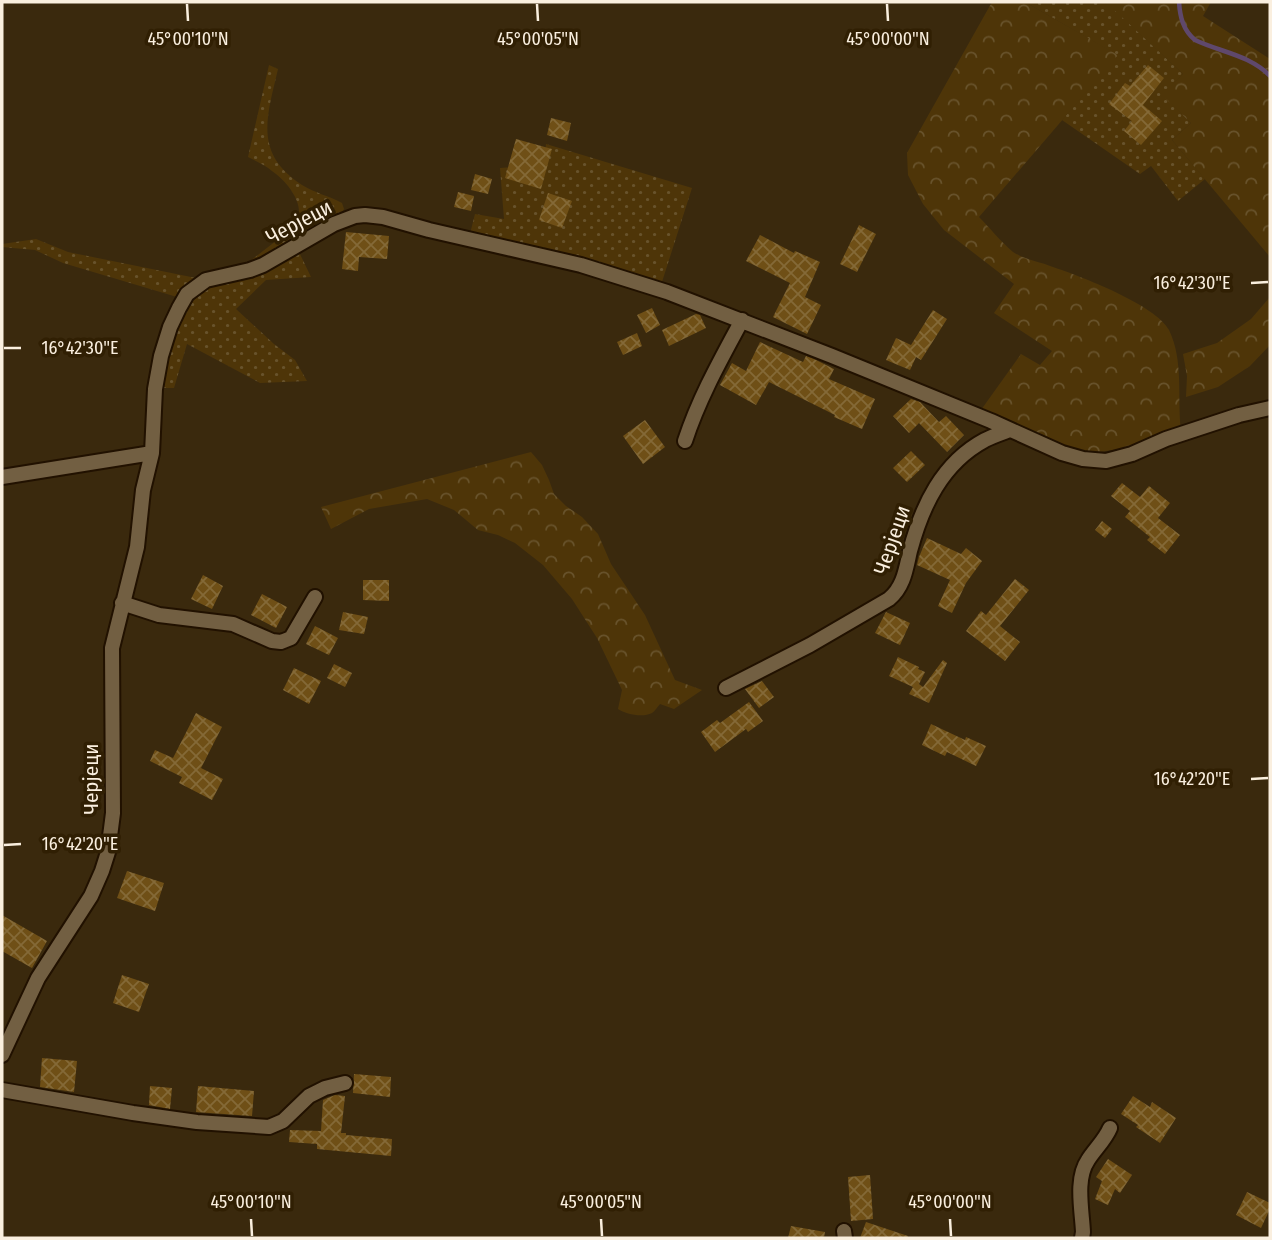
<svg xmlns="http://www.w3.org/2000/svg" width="1272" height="1240" font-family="'Fira Sans Condensed',sans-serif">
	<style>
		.grass { fill: url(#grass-dots) }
		.forest { fill: url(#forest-crowns) }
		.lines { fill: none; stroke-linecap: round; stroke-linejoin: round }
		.stream { stroke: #5f486c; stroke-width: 4.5 }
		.building { fill: url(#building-cross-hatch) }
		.street-casing { stroke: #211100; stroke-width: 18 }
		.street { stroke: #725f42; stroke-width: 14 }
		.ticks { fill: none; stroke: #faefdf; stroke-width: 2.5 }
		.labels { text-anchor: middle; stroke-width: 7; stroke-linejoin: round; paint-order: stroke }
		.street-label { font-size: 21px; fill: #faefdf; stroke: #301f03 }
		.ticks-label { font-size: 18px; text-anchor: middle; fill: #faefdf; stroke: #301f03; stroke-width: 7; stroke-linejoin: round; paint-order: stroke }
	</style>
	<defs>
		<pattern id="grass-dots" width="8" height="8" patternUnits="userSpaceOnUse" patternTransform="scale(1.75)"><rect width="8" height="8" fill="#4e3508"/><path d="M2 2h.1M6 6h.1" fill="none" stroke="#68532c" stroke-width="1.8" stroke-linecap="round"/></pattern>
		<pattern id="forest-crowns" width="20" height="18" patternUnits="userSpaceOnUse" patternTransform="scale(1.75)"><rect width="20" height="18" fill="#4e3508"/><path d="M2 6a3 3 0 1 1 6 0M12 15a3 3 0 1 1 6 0" fill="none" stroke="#68532c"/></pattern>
		<pattern id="building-cross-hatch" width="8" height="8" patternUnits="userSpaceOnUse" patternTransform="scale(1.75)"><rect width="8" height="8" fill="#6f4f16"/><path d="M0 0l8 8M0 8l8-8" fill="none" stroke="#846937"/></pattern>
	</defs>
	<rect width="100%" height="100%" fill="#3a290d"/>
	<path class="grass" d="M 1025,2 L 1103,2 L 1112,7 L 1183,74 L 1163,95 L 1191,123 L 1172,140 L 1205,179 L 1178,201 L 1151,166 L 1140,174 L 1062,120 L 1117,55 Z
		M 269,65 L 278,69 C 267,117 253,153 302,185 C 315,193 329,196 342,203 L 344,209 L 340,216 L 263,259 L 245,265 C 254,258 263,251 272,244 C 279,239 288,234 294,227 C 309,208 288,182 272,171 C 265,165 256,161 248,157 Z
		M 546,144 L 692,188 L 661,285 L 470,234 L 475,214 L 504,219 L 500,168 L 544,165 Z
		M 36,239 L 68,252 L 196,278 L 187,284 L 177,297 L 63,263 L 35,250 L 2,247 L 2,244 Z
		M 298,250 L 311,277 L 266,280 L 236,309 L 274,344 L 295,360 L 307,381 L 260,383 L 187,344 L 174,388 L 163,388 L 168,361 L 179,326 L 189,304 L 203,290 L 218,283 Z"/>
	<path class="forest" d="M 992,2 L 1025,2 L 1118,55 L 979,217 C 990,228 1001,242 1013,252 C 1023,259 1041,262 1053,267 C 1080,276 1156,305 1169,330 C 1184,361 1177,398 1181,431 L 1155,441 L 1126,448 L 1092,453 L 1075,451 L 981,410 L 1021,354 L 1040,365 L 1052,351 L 994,313 L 1014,284 L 944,230 L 923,204 L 908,175 L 907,153 Z
		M 1103,2 L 1211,2 L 1203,16 L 1270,59 L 1270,257 L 1172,140 L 1191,123 L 1162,95 L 1183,74 L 1112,8 Z
		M 1270,297 L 1270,345 L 1250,366 L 1218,387 L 1186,397 L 1187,376 L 1183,354 L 1217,343 L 1251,319 Z
		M 531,452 L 542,465 L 549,480 L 554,494 L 566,506 L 582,517 L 598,534 L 611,564 L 645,615 L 675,680 L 702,690 L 674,709 L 660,704 C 657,707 655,711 652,713 C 642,718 626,714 618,709 L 622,690 L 597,638 L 572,599 L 543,565 L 515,543 L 498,535 L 478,530 L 454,510 L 427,499 L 369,509 L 331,529 L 321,507 Z"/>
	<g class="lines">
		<path class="stream" d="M 1179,2 C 1180,17 1183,30 1195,40 C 1220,52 1250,55 1270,76"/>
	</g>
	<path class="building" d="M 1148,65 L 1164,78 L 1143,105 L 1162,121 L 1141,145 L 1124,131 L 1132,121 L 1109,104 L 1125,83 L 1130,86 Z
		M 551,118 L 571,123 L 567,141 L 547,135 Z
		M 516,139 L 552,149 L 541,189 L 505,178 Z
		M 475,174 L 492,179 L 488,194 L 471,190 Z
		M 458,192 L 474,196 L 471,211 L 454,207 Z
		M 548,193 L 572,201 L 562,228 L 539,220 Z
		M 859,225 L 876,234 L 857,272 L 840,264 Z
		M 346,232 L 389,236 L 387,259 L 359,257 L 358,271 L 342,269 Z
		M 760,235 L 794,253 L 795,251 L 820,262 L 805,297 L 821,305 L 807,334 L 773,317 L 790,283 L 746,261 Z
		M 652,308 L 660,325 L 646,333 L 637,315 Z
		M 933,310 L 947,319 L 921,360 L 916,357 L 910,370 L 886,360 L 896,338 L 911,345 Z
		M 696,314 L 700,315 L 706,328 L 669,346 L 662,330 Z
		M 637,333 L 642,346 L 623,355 L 617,342 Z
		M 760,342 L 803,362 L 806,356 L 814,359 L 834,369 L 829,379 L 875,399 L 862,429 L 834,417 L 835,415 L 769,382 L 756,405 L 720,385 L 732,363 L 746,371 Z
		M 911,399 L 920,402 L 939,422 L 946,416 L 964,435 L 947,452 L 919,423 L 909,433 L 893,416 Z
		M 645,420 L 665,447 L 643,464 L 623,436 Z
		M 911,451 L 925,465 L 907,482 L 893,468 Z
		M 1122,483 L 1140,497 L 1149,486 L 1170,503 L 1158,518 L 1180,535 L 1165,554 L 1147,540 L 1150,537 L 1125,517 L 1130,511 L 1111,496 Z
		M 1102,521 L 1112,529 L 1105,538 L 1095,530 Z
		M 927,538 L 961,554 L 966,548 L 982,561 L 966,583 L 952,613 L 938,606 L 950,580 L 917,565 L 919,557 Z
		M 203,575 L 223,586 L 212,609 L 191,599 Z
		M 1015,579 L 1029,590 L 1000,626 L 1020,642 L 1005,661 L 966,631 L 981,611 L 986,615 Z
		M 363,580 L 389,580 L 389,601 L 363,600 Z
		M 262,594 L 287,607 L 276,628 L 251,615 Z
		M 343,612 L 368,617 L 364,634 L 339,630 Z
		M 886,612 L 910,623 L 900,645 L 875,633 Z
		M 315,626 L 338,638 L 329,655 L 306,644 Z
		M 898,657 L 919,667 L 918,669 L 925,672 L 919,684 L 923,687 L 943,660 L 947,663 L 929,703 L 909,694 L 913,687 L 889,676 Z
		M 334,664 L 352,673 L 345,687 L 327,678 Z
		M 294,668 L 321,681 L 309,704 L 283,690 Z
		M 762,681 L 774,697 L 759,708 L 745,689 Z
		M 749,702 L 763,721 L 748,732 L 746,729 L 715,752 L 701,732 L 717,720 L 720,723 Z
		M 196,713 L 222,727 L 201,768 L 223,779 L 212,800 L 179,783 L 182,777 L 150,761 L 155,750 L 173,758 Z
		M 931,724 L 965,740 L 966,737 L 986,746 L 976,766 L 947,752 L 945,756 L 922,745 Z
		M 127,871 L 164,883 L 155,911 L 117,898 Z
		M 2,915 L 47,941 L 32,968 L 2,951 Z
		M 122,975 L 149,984 L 139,1012 L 113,1003 Z
		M 42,1058 L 77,1061 L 74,1092 L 40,1087 Z
		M 354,1074 L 391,1077 L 390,1097 L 353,1093 Z
		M 150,1086 L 172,1088 L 170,1109 L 149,1105 Z
		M 198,1086 L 254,1091 L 252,1116 L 196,1112 Z
		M 335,1095 L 345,1096 L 341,1133 L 346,1133 L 346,1135 L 392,1139 L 391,1156 L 317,1149 L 317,1144 L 289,1142 L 290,1130 L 321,1131 L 323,1100 Z
		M 1133,1096 L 1150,1107 L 1152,1102 L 1176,1118 L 1160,1143 L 1136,1127 L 1138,1125 L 1121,1114 Z
		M 1108,1159 L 1132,1175 L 1120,1193 L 1115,1189 L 1108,1205 L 1095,1199 L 1102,1181 L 1096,1177 Z
		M 870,1175 L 873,1219 L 851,1221 L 848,1177 Z
		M 1247,1192 L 1270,1203 L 1270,1209 L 1261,1228 L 1236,1215 Z
		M 866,1222 L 908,1236 L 908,1238 L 860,1238 Z
		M 791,1226 L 825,1232 L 824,1238 L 788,1238 Z"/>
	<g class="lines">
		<g class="street-casing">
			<path id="street" d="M 685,441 C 699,398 721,359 742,320
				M 2,477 L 152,453
				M 122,603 L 159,615 L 233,624 L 272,641 L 281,642 L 291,638 L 315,597
				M 726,688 L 810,645 L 889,599 C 904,587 906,568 910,551 C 922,506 942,463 985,440 C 993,436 1002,433 1010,430
				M 2,1055 L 38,978 L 91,896 L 102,871 L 108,852 L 113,813 L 112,648 L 137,547 L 143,490 L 152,453 L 155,389 L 161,356 L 170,327 L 179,308 L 187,294 L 206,280 L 250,270 L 263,265 L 334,224 L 355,216 L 365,215 L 383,217 L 429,230 L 581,265 L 667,292 L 832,356 L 991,421 L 1062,453 L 1083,459 L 1106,461 L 1132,454 L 1166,439 L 1239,415 L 1270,408
				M 2,1090 L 133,1113 L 197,1122 L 269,1127 L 283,1121 L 309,1096 L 325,1088 L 345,1083
				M 844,1231 L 845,1238
				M 1082,1238 L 1083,1232 C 1082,1210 1075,1179 1088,1160 C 1095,1149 1105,1140 1110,1128"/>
		</g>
		<use href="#street" class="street"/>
	</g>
	<path class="ticks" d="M 187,4 L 188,21M 537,4 L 538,21M 887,4 L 888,21M 1251,283 L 1268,282M 4,348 L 21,348M 1251,779 L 1268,778M 4,845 L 21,844M 251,1219 L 252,1236M 601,1219 L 602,1236M 950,1219 L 951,1236"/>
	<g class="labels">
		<g class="street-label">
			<text transform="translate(299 222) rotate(-28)" y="7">Черјеци</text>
			<text transform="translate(892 540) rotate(-71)" y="7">Черјеци</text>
			<text transform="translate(91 779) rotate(-90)" y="7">Черјеци</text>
		</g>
	</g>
	<g class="ticks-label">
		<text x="188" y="45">45°00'10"N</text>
		<text x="538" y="45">45°00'05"N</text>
		<text x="888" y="45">45°00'00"N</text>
		<text x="1192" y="289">16°42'30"E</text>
		<text x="80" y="354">16°42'30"E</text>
		<text x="1192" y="785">16°42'20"E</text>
		<text x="80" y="850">16°42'20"E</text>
		<text x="251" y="1208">45°00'10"N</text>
		<text x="601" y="1208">45°00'05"N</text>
		<text x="950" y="1208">45°00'00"N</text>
	</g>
	<rect width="1272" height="1240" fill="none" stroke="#faefdf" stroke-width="7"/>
</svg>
